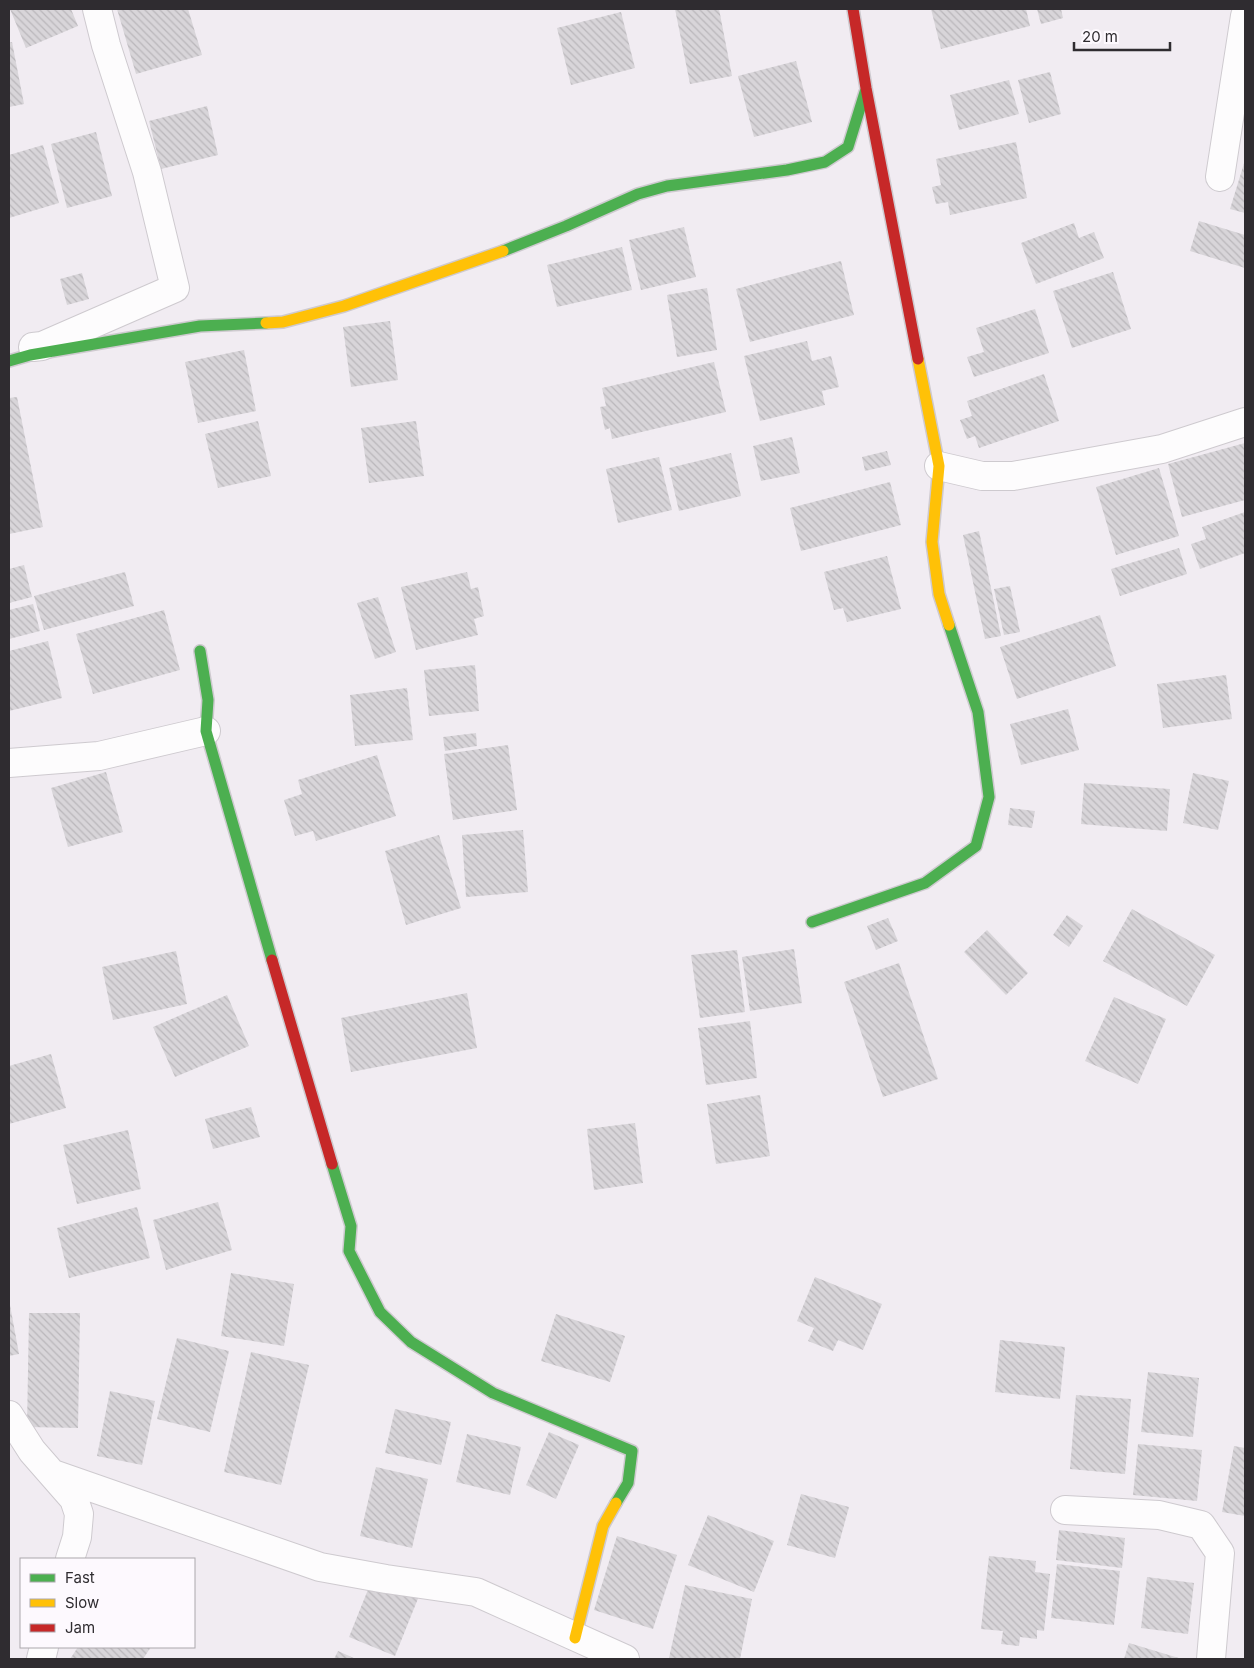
<svg xmlns="http://www.w3.org/2000/svg" width="1254" height="1668" font-family="Inter,sans-serif">
	<style>
		.building { fill: url(#building-back-hatch) }
		.lines { fill: none; stroke-linecap: round; stroke-linejoin: round }
		.street-casing { stroke: #cecacf; stroke-width: 30 }
		.fast-casing { stroke: #cecacf; stroke-width: 14 }
		.slow-casing { stroke: #cecacf; stroke-width: 14 }
		.jam-casing { stroke: #cecacf; stroke-width: 14 }
		.street { stroke: #fdfcfd; stroke-width: 28 }
		.fast { stroke: #4caf50; stroke-width: 11 }
		.slow { stroke: #ffc107; stroke-width: 11 }
		.jam { stroke: #c62828; stroke-width: 11 }
	</style>
	<defs>
		<pattern id="building-back-hatch" width="6" height="6" patternUnits="userSpaceOnUse" patternTransform="scale(1.25)"><rect width="6" height="6" fill="#d8d5d9"/><path d="M-1 5l2 2M0 0l6 6M5-1l2 2" fill="none" stroke="#bab7bb"/></pattern>
	</defs>
	<rect width="100%" height="100%" fill="#f1ecf2"/>
	<path class="building" d="M 10,9 L 71,9 L 78,26 L 26,48 Z
		M 117,9 L 188,9 L 202,55 L 136,74 Z
		M 675,9 L 719,9 L 732,76 L 690,84 Z
		M 931,9 L 1026,9 L 1030,26 L 941,49 Z
		M 1037,9 L 1061,9 L 1063,18 L 1041,24 Z
		M 621,12 L 635,68 L 571,85 L 557,28 Z
		M 9,42 L 12,42 L 24,104 L 9,107 Z
		M 796,61 L 812,122 L 754,137 L 738,76 Z
		M 1050,72 L 1061,114 L 1029,123 L 1018,80 Z
		M 1009,80 L 1019,114 L 959,130 L 950,95 Z
		M 207,106 L 218,155 L 161,169 L 149,121 Z
		M 96,132 L 112,196 L 67,208 L 51,144 Z
		M 1016,142 L 1027,198 L 950,215 L 948,202 L 936,204 L 932,187 L 941,185 L 936,159 Z
		M 43,145 L 59,203 L 9,218 L 9,155 Z
		M 1245,160 L 1245,213 L 1230,209 Z
		M 1199,221 L 1245,235 L 1245,268 L 1190,251 Z
		M 1074,223 L 1079,238 L 1094,232 L 1104,258 L 1036,284 L 1021,243 Z
		M 684,227 L 696,277 L 641,290 L 629,240 Z
		M 622,247 L 632,290 L 557,307 L 547,265 Z
		M 841,261 L 854,315 L 750,342 L 736,289 Z
		M 1113,272 L 1131,329 L 1072,348 L 1053,291 Z
		M 82,273 L 89,299 L 67,305 L 60,279 Z
		M 707,288 L 717,350 L 677,357 L 667,295 Z
		M 1035,309 L 1049,353 L 974,377 L 967,357 L 984,352 L 976,328 Z
		M 390,321 L 398,380 L 351,387 L 343,327 Z
		M 807,341 L 812,361 L 831,356 L 839,387 L 822,391 L 825,405 L 760,421 L 744,356 Z
		M 244,350 L 256,411 L 198,423 L 185,362 Z
		M 714,362 L 726,412 L 612,439 L 610,428 L 605,430 L 600,407 L 606,406 L 602,388 Z
		M 1044,374 L 1059,421 L 979,448 L 975,436 L 967,439 L 960,420 L 972,416 L 967,401 Z
		M 17,397 L 43,527 L 9,534 L 9,398 Z
		M 258,421 L 271,476 L 218,488 L 205,434 Z
		M 416,421 L 424,476 L 369,483 L 361,428 Z
		M 792,437 L 800,473 L 761,481 L 753,446 Z
		M 1245,443 L 1245,500 L 1182,517 L 1168,464 Z
		M 887,451 L 891,465 L 865,471 L 862,457 Z
		M 731,453 L 741,496 L 679,511 L 669,468 Z
		M 659,457 L 672,510 L 618,523 L 606,469 Z
		M 1159,468 L 1179,536 L 1116,555 L 1096,487 Z
		M 890,482 L 901,525 L 801,551 L 790,508 Z
		M 1245,512 L 1245,553 L 1200,569 L 1191,544 L 1206,539 L 1202,527 Z
		M 979,531 L 1001,636 L 985,639 L 963,535 Z
		M 1179,548 L 1187,574 L 1120,596 L 1111,569 Z
		M 887,556 L 901,609 L 847,622 L 843,608 L 834,610 L 824,572 Z
		M 24,565 L 32,597 L 9,603 L 9,569 Z
		M 125,572 L 134,606 L 44,630 L 34,596 Z
		M 467,572 L 471,589 L 478,587 L 484,616 L 474,619 L 478,635 L 416,650 L 401,587 Z
		M 1010,586 L 1020,632 L 1004,635 L 994,589 Z
		M 378,597 L 396,652 L 375,659 L 357,603 Z
		M 33,604 L 40,631 L 9,639 L 9,610 Z
		M 164,610 L 180,670 L 93,694 L 76,634 Z
		M 1100,615 L 1116,666 L 1017,699 L 1000,647 Z
		M 48,641 L 62,698 L 9,711 L 9,651 Z
		M 475,665 L 479,711 L 429,716 L 424,670 Z
		M 1226,675 L 1232,719 L 1163,728 L 1157,684 Z
		M 407,688 L 413,740 L 355,746 L 350,695 Z
		M 1068,709 L 1079,750 L 1021,765 L 1010,724 Z
		M 476,733 L 477,746 L 445,751 L 443,737 Z
		M 508,745 L 517,810 L 453,820 L 444,754 Z
		M 377,755 L 396,816 L 316,841 L 313,831 L 295,836 L 284,800 L 302,794 L 298,780 Z
		M 106,772 L 123,832 L 68,847 L 51,788 Z
		M 1193,773 L 1229,781 L 1218,830 L 1183,823 Z
		M 1084,783 L 1170,789 L 1167,831 L 1081,824 Z
		M 1010,808 L 1035,811 L 1032,828 L 1008,825 Z
		M 523,830 L 528,892 L 466,897 L 462,835 Z
		M 439,835 L 461,908 L 406,925 L 385,851 Z
		M 1132,909 L 1215,955 L 1187,1006 L 1103,961 Z
		M 1067,915 L 1083,926 L 1069,947 L 1053,935 Z
		M 888,918 L 898,941 L 876,950 L 867,926 Z
		M 987,930 L 1028,973 L 1006,995 L 964,952 Z
		M 794,949 L 802,1003 L 750,1011 L 742,957 Z
		M 737,950 L 745,1012 L 700,1018 L 691,955 Z
		M 176,951 L 187,1004 L 113,1020 L 102,967 Z
		M 899,963 L 938,1079 L 883,1097 L 844,982 Z
		M 467,993 L 477,1048 L 351,1072 L 341,1018 Z
		M 227,995 L 249,1046 L 175,1077 L 153,1027 Z
		M 1114,997 L 1166,1019 L 1138,1084 L 1085,1061 Z
		M 750,1021 L 757,1078 L 706,1085 L 698,1028 Z
		M 51,1054 L 66,1108 L 9,1124 L 9,1066 Z
		M 760,1095 L 770,1156 L 716,1164 L 707,1104 Z
		M 251,1107 L 260,1137 L 213,1149 L 205,1119 Z
		M 635,1123 L 643,1183 L 594,1190 L 587,1129 Z
		M 128,1130 L 141,1189 L 77,1204 L 63,1145 Z
		M 218,1202 L 232,1250 L 166,1270 L 153,1220 Z
		M 137,1207 L 150,1258 L 69,1278 L 57,1228 Z
		M 231,1273 L 294,1284 L 284,1346 L 221,1336 Z
		M 815,1277 L 882,1304 L 863,1350 L 838,1340 L 833,1351 L 808,1341 L 814,1328 L 797,1321 Z
		M 10,1305 L 19,1354 L 9,1356 L 9,1306 Z
		M 29,1313 L 80,1313 L 78,1428 L 27,1427 Z
		M 556,1314 L 625,1336 L 610,1382 L 541,1361 Z
		M 177,1338 L 229,1351 L 210,1432 L 157,1419 Z
		M 1000,1340 L 1065,1347 L 1060,1399 L 995,1392 Z
		M 251,1352 L 309,1365 L 281,1485 L 224,1472 Z
		M 1148,1372 L 1199,1378 L 1193,1437 L 1141,1432 Z
		M 110,1391 L 155,1401 L 142,1465 L 97,1456 Z
		M 1076,1395 L 1131,1399 L 1125,1474 L 1070,1469 Z
		M 395,1409 L 451,1422 L 441,1465 L 385,1453 Z
		M 549,1432 L 579,1445 L 556,1499 L 526,1485 Z
		M 467,1434 L 521,1447 L 510,1495 L 456,1482 Z
		M 1138,1444 L 1202,1450 L 1197,1501 L 1133,1495 Z
		M 1234,1446 L 1245,1448 L 1245,1516 L 1222,1512 Z
		M 376,1467 L 428,1479 L 412,1548 L 360,1536 Z
		M 801,1494 L 849,1507 L 835,1558 L 787,1545 Z
		M 708,1515 L 774,1541 L 754,1592 L 688,1565 Z
		M 1059,1530 L 1125,1538 L 1122,1568 L 1056,1560 Z
		M 617,1536 L 677,1555 L 653,1629 L 594,1610 Z
		M 989,1556 L 1036,1561 L 1035,1572 L 1050,1574 L 1044,1631 L 1037,1630 L 1037,1639 L 1020,1637 L 1019,1646 L 1001,1644 L 1003,1631 L 981,1629 Z
		M 1057,1564 L 1120,1571 L 1114,1625 L 1051,1618 Z
		M 373,1577 L 419,1596 L 395,1656 L 349,1637 Z
		M 1147,1577 L 1194,1583 L 1188,1634 L 1141,1628 Z
		M 685,1585 L 752,1599 L 740,1659 L 669,1658 Z
		M 1129,1643 L 1182,1659 L 1124,1659 Z
		M 78,1647 L 151,1647 L 143,1659 L 70,1659 Z
		M 338,1651 L 356,1659 L 334,1659 Z"/>
	<g class="lines">
		<g class="street-casing">
			<path id="street" d="M 1220,177 L 1245,16
				M 33,347 L 42,346 L 175,288 L 147,172 L 106,45 L 97,9
				M 939,466 L 982,476 L 1013,476 L 1162,449 L 1245,422
				M 9,763 L 99,756 L 206,731
				M 9,1415 L 32,1451 L 74,1499 L 79,1514 L 77,1537 L 70,1559
				M 53,1474 L 320,1567 L 386,1579 L 476,1592 L 625,1659
				M 1065,1510 L 1159,1515 L 1201,1525 L 1220,1553 L 1211,1659
				M 41,1659 L 44,1647"/>
		</g>
		<g class="fast-casing">
			<path id="fast" d="M 503,251 L 566,226 L 638,194 L 667,186 L 787,170 L 825,162 L 848,147 L 865,92
				M 9,361 L 30,355 L 200,326 L 266,323
				M 200,651 L 208,700 L 206,731 L 272,960
				M 812,922 L 925,883 L 976,846 L 989,797 L 978,712 L 949,625
				M 332,1164 L 351,1226 L 349,1251 L 380,1312 L 411,1342 L 493,1393 L 632,1451 L 628,1483 L 616,1503"/>
		</g>
		<g class="slow-casing">
			<path id="slow" d="M 266,323 L 283,322 L 344,306 L 503,251
				M 918,359 L 939,466 L 932,542 L 939,594 L 949,625
				M 575,1638 L 603,1526 L 616,1503"/>
		</g>
		<g class="jam-casing">
			<path id="jam" d="M 853,9 L 866,88 L 918,359
				M 272,960 L 332,1164"/>
		</g>
		<use href="#street" class="street"/>
		<use href="#fast" class="fast"/>
		<use href="#slow" class="slow"/>
		<use href="#jam" class="jam"/>
	</g>
	<rect width="1254" height="1668" fill="none" stroke="#2f2c30" stroke-width="20"/>
	<rect x="20" y="1558" width="175" height="90" fill="#fdf9fe" stroke="#aba7ac"/>
	<rect x="30" y="1574" width="25" height="8" fill="#4caf50" stroke="#aba7ac"/>
	<text x="65" y="1583" font-size="15" fill="#2f2c30">Fast</text>
	<rect x="30" y="1599" width="25" height="8" fill="#ffc107" stroke="#aba7ac"/>
	<text x="65" y="1608" font-size="15" fill="#2f2c30">Slow</text>
	<rect x="30" y="1624" width="25" height="8" fill="#c62828" stroke="#aba7ac"/>
	<text x="65" y="1633" font-size="15" fill="#2f2c30">Jam</text>
	<path d="M1074 42v8h96v-8" fill="none" stroke="#2f2c30" stroke-width="2.5"/>
	<text x="1082" y="42" font-size="15" fill="#2f2c30" stroke="#fdf9fe" stroke-width="4" paint-order="stroke">20 m</text>
</svg>
